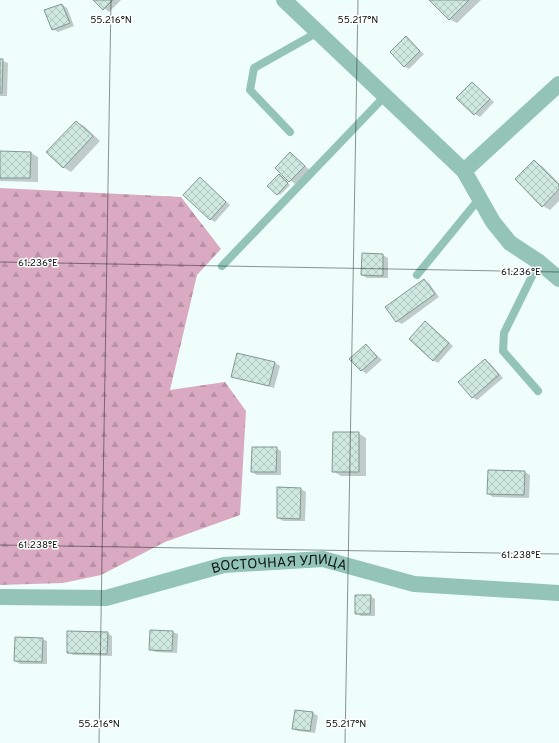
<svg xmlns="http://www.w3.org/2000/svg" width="559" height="743" font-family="Overpass,sans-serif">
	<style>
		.forest { fill: url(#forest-firs) }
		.shadow { fill: #0003 }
		.building { fill: url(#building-cross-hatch); stroke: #829992 }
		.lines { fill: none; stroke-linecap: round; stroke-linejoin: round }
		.lane { stroke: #93c4b7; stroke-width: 8 }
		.street { stroke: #93c4b7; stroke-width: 16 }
		.ticks { fill: none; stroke: #0c1513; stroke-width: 1; stroke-opacity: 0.45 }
		.labels { text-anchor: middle; stroke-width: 3; stroke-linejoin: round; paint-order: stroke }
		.street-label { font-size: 14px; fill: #0c1513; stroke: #fff }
		.ticks-label { font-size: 10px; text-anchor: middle; fill: #0c1513; stroke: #fff; stroke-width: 3; stroke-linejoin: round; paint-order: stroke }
	</style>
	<defs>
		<pattern id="forest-firs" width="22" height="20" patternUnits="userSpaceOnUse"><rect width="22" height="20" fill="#d9aac1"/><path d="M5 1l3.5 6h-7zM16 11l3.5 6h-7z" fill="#b991a5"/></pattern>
		<pattern id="building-cross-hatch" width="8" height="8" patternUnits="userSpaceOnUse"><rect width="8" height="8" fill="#cfe8e0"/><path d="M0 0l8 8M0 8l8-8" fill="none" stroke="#b1c6bf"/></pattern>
	</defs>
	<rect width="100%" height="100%" fill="#effefa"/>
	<path class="forest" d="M 0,188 L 181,197 L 221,249 L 197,275 L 170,390 L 225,382 L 246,411 L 240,515 L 165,542 L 101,575 L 63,583 L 0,585 Z"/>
	<path class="shadow" d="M 95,0 L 121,0 L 109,12 Z
		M 430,0 L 481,0 L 457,23 L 449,19 Z
		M 62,5 L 67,8 L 74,26 L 58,32 L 53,29 Z
		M 406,38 L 424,54 L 409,69 L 404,66 Z
		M 0,60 L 8,63 L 7,96 L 0,96 Z
		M 472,83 L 494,102 L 480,117 L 475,114 Z
		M 76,122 L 84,126 L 100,141 L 71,172 L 63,167 Z
		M 0,152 L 31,153 L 38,157 L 38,182 L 0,181 Z
		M 290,153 L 310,170 L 295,184 L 276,168 Z
		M 534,161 L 542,166 L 559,183 L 559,201 L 550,210 L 543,206 Z
		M 281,176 L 290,185 L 280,195 L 278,194 Z
		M 200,178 L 230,205 L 215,222 L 210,219 Z
		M 363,254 L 383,255 L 388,258 L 388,278 L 367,278 L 362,275 Z
		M 424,281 L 429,283 L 439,297 L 402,324 L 396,321 Z
		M 425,322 L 453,346 L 438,363 L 433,360 Z
		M 366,345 L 382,360 L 366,374 L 351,359 Z
		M 237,354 L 275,363 L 280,366 L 274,388 L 232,376 Z
		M 485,360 L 490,363 L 503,378 L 477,400 L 472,397 Z
		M 358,433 L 366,438 L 366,476 L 341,476 L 333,471 Z
		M 276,448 L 281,451 L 281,475 L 257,475 L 252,472 Z
		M 525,472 L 530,475 L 529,498 L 493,497 L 488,494 Z
		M 301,489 L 306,492 L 305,521 L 283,521 L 278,518 Z
		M 370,596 L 375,599 L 375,616 L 361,616 L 356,613 Z
		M 173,632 L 178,634 L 177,653 L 155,652 L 150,649 Z
		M 107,633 L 112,636 L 112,656 L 73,655 L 68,652 Z
		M 42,639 L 47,641 L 47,664 L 20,664 L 15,661 Z
		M 313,713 L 318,716 L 315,733 L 298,731 L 293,728 Z"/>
	<path class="building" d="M 93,0 L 113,0 L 103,10 Z
		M 429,0 L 469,0 L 449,20 Z
		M 62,4 L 70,23 L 52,30 L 44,10 Z
		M 406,36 L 420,51 L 404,67 L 390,52 Z
		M 0,59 L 3,59 L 2,93 L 0,93 Z
		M 472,82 L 490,99 L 474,115 L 456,98 Z
		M 76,121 L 93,136 L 63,168 L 46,152 Z
		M 0,151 L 31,152 L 30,178 L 0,178 Z
		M 290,152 L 305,166 L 289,182 L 275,168 Z
		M 534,160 L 559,185 L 559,189 L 542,207 L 515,179 Z
		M 279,174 L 288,183 L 277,195 L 267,186 Z
		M 200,177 L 226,202 L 210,220 L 183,195 Z
		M 362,253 L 383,254 L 383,276 L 361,275 Z
		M 424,279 L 435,294 L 396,322 L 385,307 Z
		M 425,321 L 449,343 L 433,361 L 409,339 Z
		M 366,344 L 377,357 L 361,371 L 349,359 Z
		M 237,353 L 275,362 L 269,386 L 231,377 Z
		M 485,359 L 499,375 L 472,398 L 458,382 Z
		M 333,432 L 359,432 L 359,472 L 332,472 Z
		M 252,447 L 277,447 L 276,472 L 251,472 Z
		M 488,470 L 525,471 L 524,495 L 487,494 Z
		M 277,487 L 301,488 L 300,519 L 277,518 Z
		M 355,595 L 371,595 L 370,614 L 355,614 Z
		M 150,630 L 173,631 L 172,651 L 149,650 Z
		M 67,631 L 108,632 L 107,654 L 67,653 Z
		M 15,637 L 43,638 L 42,662 L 14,661 Z
		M 295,710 L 313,712 L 310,731 L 292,729 Z"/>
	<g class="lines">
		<path class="lane" d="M 290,132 L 250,90 L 254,68 L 318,32
			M 222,266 L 385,96
			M 417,275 L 479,199
			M 538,391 L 503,351 L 504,333 L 539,262"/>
		<g class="street">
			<path d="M 284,0 L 464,171 L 493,222 L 510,243 L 539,262 L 559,279"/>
			<path d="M 464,171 L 559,84"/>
			<path id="s1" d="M 0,597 L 106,598 L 224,565 L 323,559 L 414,584 L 559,593"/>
		</g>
	</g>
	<path class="ticks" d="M 0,262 L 559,272M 0,545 L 559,554M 99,743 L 111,0M 345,743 L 358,0"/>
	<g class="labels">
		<g class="street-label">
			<text dy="5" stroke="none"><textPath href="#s1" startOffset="284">ВОСТОЧНАЯ УЛИЦА</textPath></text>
		</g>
	</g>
	<g class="ticks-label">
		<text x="111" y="23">55.216°N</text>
		<text x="358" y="23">55.217°N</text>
		<text x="38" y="266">61.236°E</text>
		<text x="521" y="275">61.236°E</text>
		<text x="38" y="548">61.238°E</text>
		<text x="521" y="558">61.238°E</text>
		<text x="99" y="727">55.216°N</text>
		<text x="346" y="727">55.217°N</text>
	</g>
</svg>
